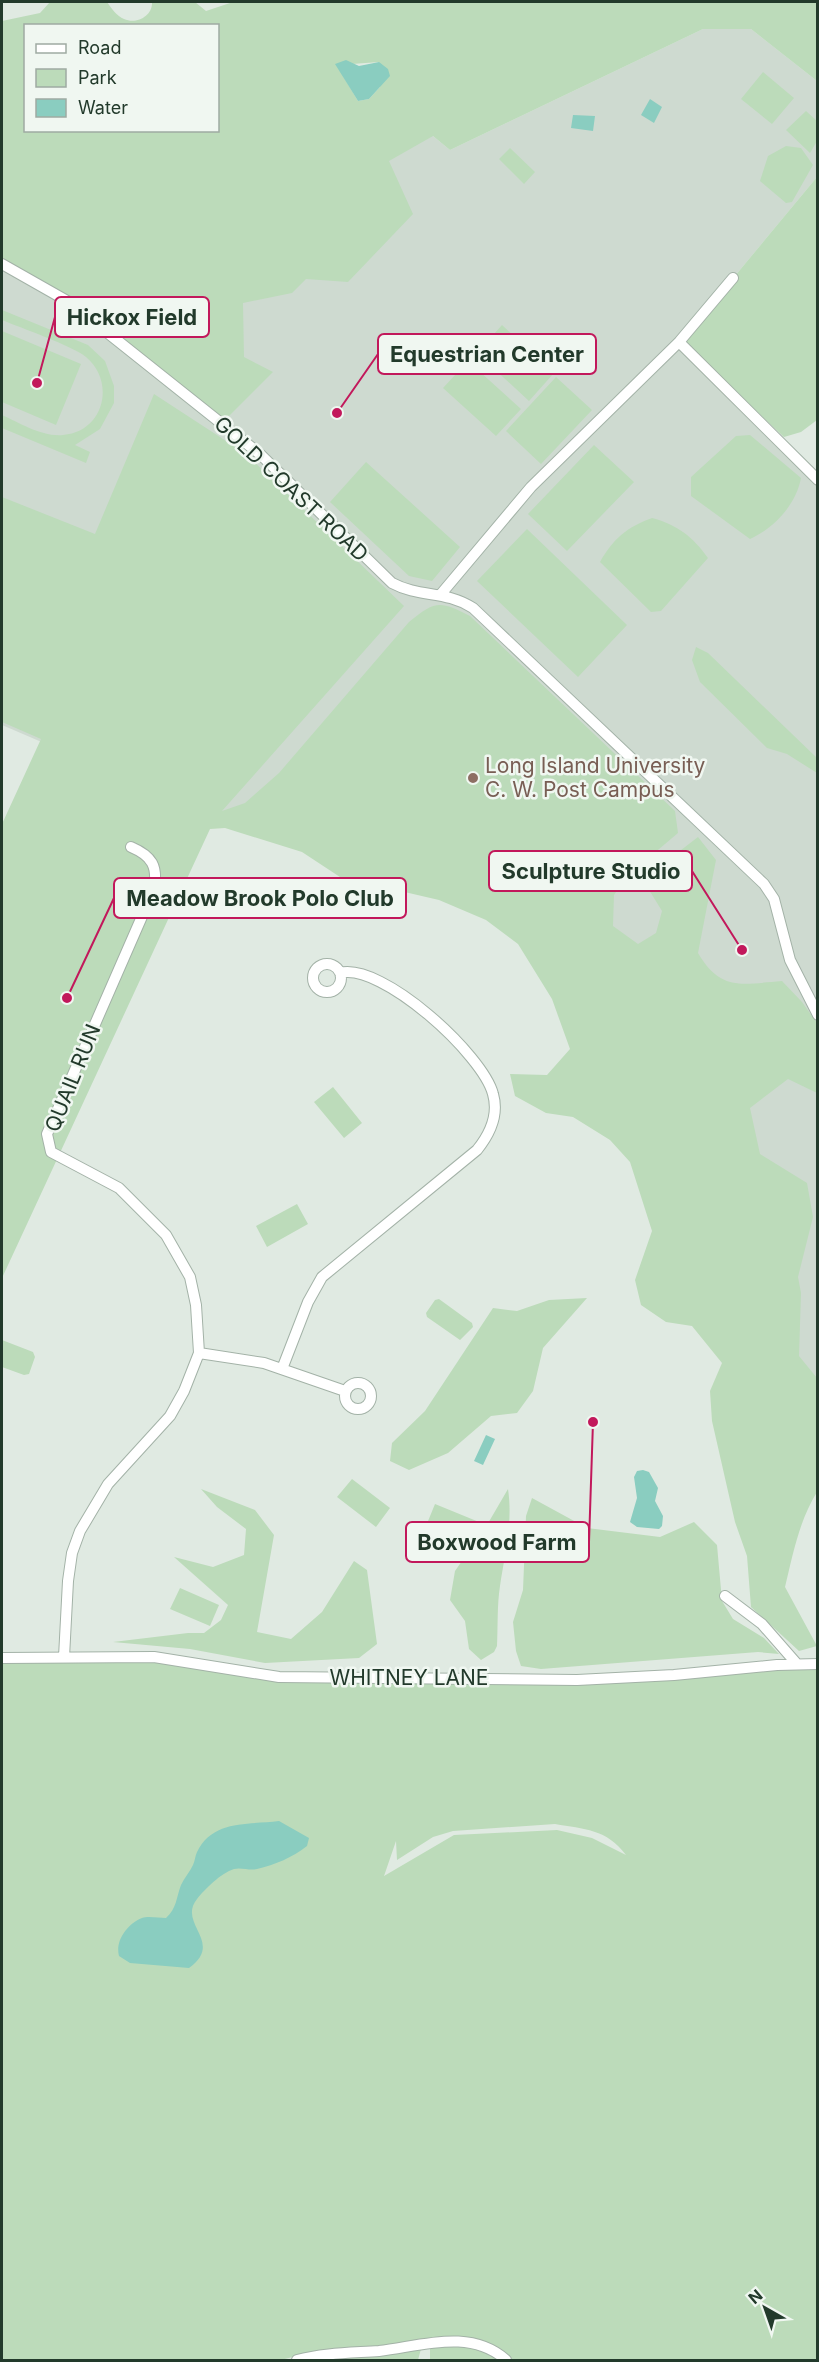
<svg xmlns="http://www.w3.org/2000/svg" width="819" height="2362" font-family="Inter,sans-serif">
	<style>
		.built { fill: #cedad0 }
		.green { fill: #bcdbba; fill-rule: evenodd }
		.water { fill: #8acdc0 }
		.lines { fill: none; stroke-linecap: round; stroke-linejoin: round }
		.street-casing { stroke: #a3b2a7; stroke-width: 12 }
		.street { stroke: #fff; stroke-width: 10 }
		.education-dot { fill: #8d6e63; stroke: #f0f7f1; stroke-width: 2 }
		.labels { text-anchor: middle; stroke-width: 5; stroke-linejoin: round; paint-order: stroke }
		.street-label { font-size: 21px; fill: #223a2b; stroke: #f0f7f1 }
		.education-label { font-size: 21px; fill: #785e54; stroke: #f0f7f1; text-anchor: start }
		.leader { fill: none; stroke: #c2185b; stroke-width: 2 }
		.callout-dot { fill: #c2185b; stroke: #f0f7f1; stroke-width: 2 }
		.callout { fill: #f0f7f1; stroke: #c2185b; stroke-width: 2 }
		.callout-label { font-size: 22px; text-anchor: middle; font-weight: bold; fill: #223a2b }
	</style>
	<rect width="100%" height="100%" fill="#e0eae2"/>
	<path class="built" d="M 703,29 L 751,29 L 817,81 L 817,177 L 681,341 L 675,346 L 817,480 L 818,1470 L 541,921 L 216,817 L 2,725 L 2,42 L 26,130 L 218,130 L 394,104 L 450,150 Z"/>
	<path class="green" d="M 50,2 L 107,2 C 111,8 117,16 124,19 C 137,25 153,15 152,2 L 195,2 L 206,11 L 233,2 L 817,2 L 817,81 L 751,29 L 703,29 L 450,150 L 433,136 L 389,161 L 413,214 L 348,282 L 306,279 L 292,293 L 243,303 L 244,357 L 273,372 L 225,420 L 97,318 L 2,258 L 2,21 L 40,13 ZM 26,26 L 218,26 L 218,130 L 26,130 ZM 379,62 L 380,87 L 369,99 L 358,101 L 343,76 L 352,64 Z
		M 763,72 L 794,98 L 772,124 L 741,99 Z
		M 806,111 L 817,121 L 817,141 L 810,153 L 786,130 Z
		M 786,146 L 801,148 L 813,165 L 792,202 L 786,203 L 760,181 L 768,156 Z
		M 510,148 L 535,172 L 524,184 L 499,159 Z
		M 817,177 L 817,420 L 801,432 L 784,437 L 681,341 Z
		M 2,310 L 88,345 L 105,361 L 114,386 L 114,403 L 100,429 L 75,445 L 90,452 L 86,463 L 2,428 L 2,415 C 20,423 42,437 63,435 C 104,432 116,382 86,357 C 73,346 21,328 2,320 Z
		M 502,325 L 554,373 L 529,401 L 477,353 Z
		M 2,331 L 81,364 L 56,425 L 2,402 Z
		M 468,361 L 521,409 L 496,436 L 443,388 Z
		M 556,377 L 592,410 L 541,464 L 506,431 Z
		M 154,394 L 246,454 L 404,606 L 222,811 L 245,803 L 279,773 L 409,622 C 435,601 439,600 470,616 L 675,811 L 678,833 L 626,877 L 614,895 L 613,926 L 638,944 L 656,933 L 662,911 L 646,885 L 659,867 L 698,837 L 716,860 L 698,953 C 721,992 742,984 782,981 L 802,1002 L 817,1023 L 817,1093 L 788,1079 L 750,1108 L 760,1154 L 807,1183 L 813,1217 L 798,1277 L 801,1293 L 799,1356 L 817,1378 L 817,1492 C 799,1521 793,1554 785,1587 L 817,1646 L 799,1651 L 751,1607 L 747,1556 L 735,1522 L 712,1421 L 710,1391 L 722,1363 L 692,1326 L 666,1322 L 641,1305 L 635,1280 L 652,1231 L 630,1162 L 610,1140 L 573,1117 L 546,1113 L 515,1096 L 510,1074 L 547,1075 L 570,1049 L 552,999 L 518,944 L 486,920 L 439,900 L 340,877 L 302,852 L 225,828 L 210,829 L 2,1278 L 2,824 L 41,739 L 2,722 L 2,497 L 95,534 Z
		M 750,435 L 801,478 C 796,505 774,528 750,539 L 691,496 L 691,477 L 736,436 Z
		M 594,445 L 634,482 L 567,551 L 528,514 Z
		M 366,462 L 460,547 L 432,581 L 409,576 L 330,502 Z
		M 652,518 C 678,525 693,537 708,558 L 661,611 L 651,612 L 600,562 C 613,539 627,527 652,518 Z
		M 527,529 L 627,625 L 578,677 L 477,581 Z
		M 696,647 L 708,653 L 817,758 L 817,773 L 787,754 L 767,748 L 700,682 L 692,660 Z
		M 333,1087 L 362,1123 L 344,1138 L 314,1102 Z
		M 297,1204 L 308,1224 L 267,1247 L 256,1226 Z
		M 587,1298 L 543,1348 L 533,1391 L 517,1413 L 491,1416 L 448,1453 L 409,1470 L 390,1461 L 392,1443 L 425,1411 L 493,1308 L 517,1311 L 549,1300 Z
		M 439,1299 L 472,1323 L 473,1327 L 460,1340 L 427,1317 L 426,1313 L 435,1300 Z
		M 2,1340 L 33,1352 L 35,1357 L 29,1374 L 24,1375 L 2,1367 Z
		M 352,1479 L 390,1508 L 376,1527 L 337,1497 Z
		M 201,1489 L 255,1510 L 274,1535 L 257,1632 L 291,1639 L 322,1612 L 354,1561 L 367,1570 L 377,1644 L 359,1658 L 265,1663 L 190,1649 L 113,1642 L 188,1633 L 204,1633 L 221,1620 L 228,1605 L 174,1557 L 213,1567 L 244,1555 L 246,1529 L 217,1507 Z
		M 508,1489 C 513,1522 505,1553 500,1586 C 497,1605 498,1626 497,1646 L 494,1652 L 481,1660 L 469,1649 L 465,1621 L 450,1600 L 455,1571 L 487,1525 Z
		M 532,1498 L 587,1528 L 660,1537 L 694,1522 L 717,1545 L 722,1601 L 733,1619 L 764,1638 L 779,1654 L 758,1652 L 541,1669 L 521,1666 L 516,1651 L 513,1622 L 523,1590 L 526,1516 Z
		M 435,1504 L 479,1522 L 470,1544 L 426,1526 Z
		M 180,1588 L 219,1605 L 210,1626 L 170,1609 Z
		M 154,1657 L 254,1674 L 577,1680 L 817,1665 L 817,2360 L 513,2360 L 501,2350 L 480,2340 L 308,2353 L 281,2360 L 2,2360 L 2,1658 ZM 555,1824 C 584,1829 607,1829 626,1855 L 592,1838 L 557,1830 L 454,1835 L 384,1876 L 396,1841 L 397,1860 L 433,1837 L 453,1831 Z
		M 471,2345 L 505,2360 L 430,2360 L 430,2348 Z
		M 421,2349 L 418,2360 L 312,2360 Z"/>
	<path class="water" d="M 346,60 L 359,66 L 379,62 L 388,69 L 390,76 L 369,99 L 358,101 L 335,64 Z
		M 650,99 L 662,107 L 654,123 L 641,115 Z
		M 573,115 L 595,116 L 593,131 L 571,128 Z
		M 486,1435 L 495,1439 L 483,1465 L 474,1461 Z
		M 643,1470 L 649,1472 L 658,1488 L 655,1501 L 663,1516 L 662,1526 L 659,1529 L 637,1527 L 630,1522 L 637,1498 L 634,1477 L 637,1471 Z
		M 279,1821 L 309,1838 L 307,1846 C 293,1857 275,1865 257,1869 C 250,1871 241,1867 234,1869 C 221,1873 205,1889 197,1899 C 177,1924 225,1942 189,1968 L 130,1963 L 119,1956 C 115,1941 127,1924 142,1918 C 148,1916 159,1918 166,1918 C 177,1908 176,1898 181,1885 C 184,1878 190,1872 193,1865 C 195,1861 195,1856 197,1852 C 213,1819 249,1825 279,1821 Z"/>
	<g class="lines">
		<g class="street-casing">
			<path id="street" d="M 2,264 L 69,302 L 261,455 L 392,583 C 420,598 445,590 473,608 L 764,884 L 774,899 L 790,960 L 818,1015
				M 679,342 L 818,480
				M 441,594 L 531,487 L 679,342 L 733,278
				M313 978a14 14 0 1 1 28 0a14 14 0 1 1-28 0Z
				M 199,1353 L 264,1363 L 345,1391
				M 282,1369 L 308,1302 L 322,1277 L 477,1150 C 490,1134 499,1115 493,1094 C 483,1055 382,962 340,973
				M345 1396a13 13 0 1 1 26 0a13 13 0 1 1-26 0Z
				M 725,1596 L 762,1624 L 797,1664
				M 64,1657 L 68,1581 L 72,1553 L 80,1531 L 108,1484 L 170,1416 L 184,1391 L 199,1353 L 196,1305 L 190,1277 L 166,1235 L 119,1188 L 51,1152 L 47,1134 L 154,889 C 158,866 152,856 131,847
				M 2,1658 L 154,1657 L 279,1677 L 577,1680 L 674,1675 L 777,1665 L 818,1664
				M 297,2360 C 324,2353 351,2353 379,2351 C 422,2346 470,2328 506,2360"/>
		</g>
		<use href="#street" class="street"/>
	</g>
	<circle class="education-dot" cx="473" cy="778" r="6"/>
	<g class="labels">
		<g class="street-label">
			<text transform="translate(291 489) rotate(43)" y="7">GOLD COAST ROAD</text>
			<text transform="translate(73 1078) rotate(-68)" y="7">QUAIL RUN</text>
			<text x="409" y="1685">WHITNEY LANE</text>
		</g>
		<g class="education-label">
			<text x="485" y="773">Long Island University<tspan x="485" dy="24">C. W. Post Campus</tspan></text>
		</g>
	</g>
	<path class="leader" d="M37 383L55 317M337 413L378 354M742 950L692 871M67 998L114 898M593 1422L589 1542"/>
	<g class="callout-dot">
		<circle cx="37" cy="383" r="6"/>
		<circle cx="337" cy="413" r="6"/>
		<circle cx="742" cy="950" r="6"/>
		<circle cx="67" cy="998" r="6"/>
		<circle cx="593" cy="1422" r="6"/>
	</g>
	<g class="callout">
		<rect x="55" y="297" width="154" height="40" rx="6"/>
		<rect x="378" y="334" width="218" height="40" rx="6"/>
		<rect x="489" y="851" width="203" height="40" rx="6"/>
		<rect x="114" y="878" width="292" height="40" rx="6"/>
		<rect x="406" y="1522" width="183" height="40" rx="6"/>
	</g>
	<g class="callout-label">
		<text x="132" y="325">Hickox Field</text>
		<text x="487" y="362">Equestrian Center</text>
		<text x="591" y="879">Sculpture Studio</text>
		<text x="260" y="906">Meadow Brook Polo Club</text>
		<text x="497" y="1550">Boxwood Farm</text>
	</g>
	<rect width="819" height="2362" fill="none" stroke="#223a2b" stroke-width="6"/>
	<rect x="24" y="24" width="195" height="108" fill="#f0f7f1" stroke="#9eaba2" stroke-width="1.5"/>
	<rect x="36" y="44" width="30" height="9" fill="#ffffff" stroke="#9eaba2" stroke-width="1.5"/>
	<text x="78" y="54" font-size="18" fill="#223a2b">Road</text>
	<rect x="36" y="69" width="30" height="18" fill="#bcdbba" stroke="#9eaba2" stroke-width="1.5"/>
	<text x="78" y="84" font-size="18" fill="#223a2b">Park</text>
	<rect x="36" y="99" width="30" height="18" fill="#8acdc0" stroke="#9eaba2" stroke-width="1.5"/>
	<text x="78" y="114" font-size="18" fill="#223a2b">Water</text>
	<g transform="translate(765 2308) rotate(320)" stroke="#f0f7f1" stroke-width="4.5" paint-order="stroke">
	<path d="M0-4.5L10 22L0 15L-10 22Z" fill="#223a2b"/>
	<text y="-9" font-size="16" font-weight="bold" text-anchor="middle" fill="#223a2b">N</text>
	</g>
</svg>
